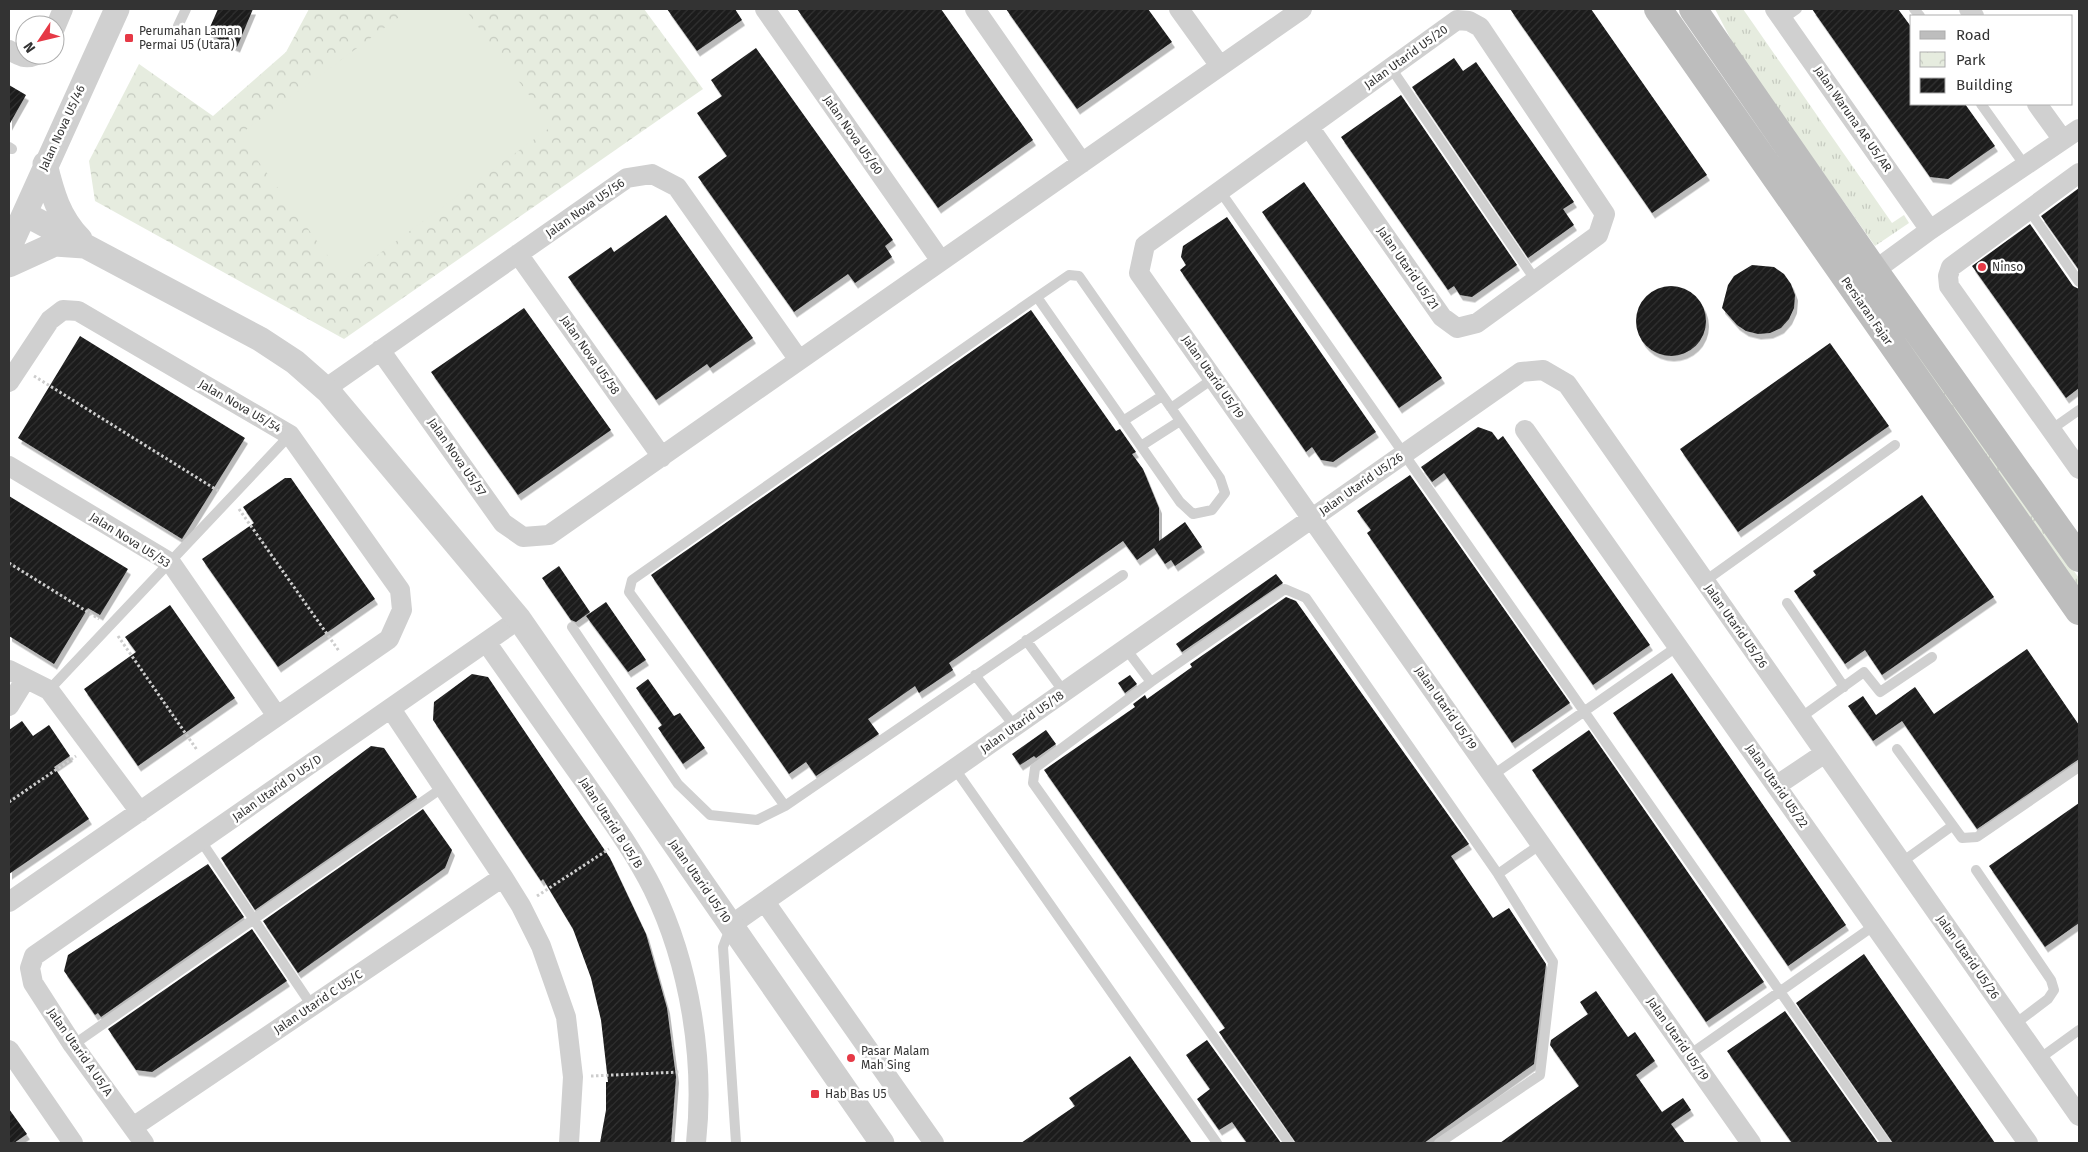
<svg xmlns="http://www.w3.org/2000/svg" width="2088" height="1152" font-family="'Fira Sans',sans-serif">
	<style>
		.grass { fill: url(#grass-tufts) }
		.park { fill: url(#park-crowns) }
		.pitch { fill: #e6ecdf }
		.building { fill: url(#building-hatch); filter: url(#shadow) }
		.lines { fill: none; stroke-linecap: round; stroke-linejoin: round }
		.path { stroke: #cdcdcd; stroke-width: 3; stroke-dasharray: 2.5 2.5; stroke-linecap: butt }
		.service { stroke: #d0d0d0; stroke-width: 10 }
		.minor { stroke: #d0d0d0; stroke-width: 20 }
		.tertiary { stroke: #d0d0d0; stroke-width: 25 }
		.secondary { stroke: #bdbdbd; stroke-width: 28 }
		.poi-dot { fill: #e63946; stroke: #fff; stroke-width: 2 }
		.labels { text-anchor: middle; stroke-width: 5; stroke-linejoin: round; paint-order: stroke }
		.poi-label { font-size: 12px; fill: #333; stroke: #fff; text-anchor: start }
		.street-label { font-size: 12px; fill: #333; stroke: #fff }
	</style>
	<defs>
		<pattern id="grass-tufts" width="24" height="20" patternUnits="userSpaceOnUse" patternTransform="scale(1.25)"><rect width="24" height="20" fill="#e6ecdf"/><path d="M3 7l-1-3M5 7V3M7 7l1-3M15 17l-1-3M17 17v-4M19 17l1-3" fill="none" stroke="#c6cbc0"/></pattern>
		<pattern id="park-crowns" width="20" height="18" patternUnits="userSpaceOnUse" patternTransform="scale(1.25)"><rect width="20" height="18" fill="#e6ecdf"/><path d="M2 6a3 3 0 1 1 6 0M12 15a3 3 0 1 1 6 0" fill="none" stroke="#c6cbc0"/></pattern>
		<pattern id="building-hatch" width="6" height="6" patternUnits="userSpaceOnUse" patternTransform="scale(1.25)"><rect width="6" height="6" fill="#1a1a1a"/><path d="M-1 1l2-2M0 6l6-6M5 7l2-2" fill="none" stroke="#333"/></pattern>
		<filter id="shadow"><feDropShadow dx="3" dy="5.5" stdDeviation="0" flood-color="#0004"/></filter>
	</defs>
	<rect width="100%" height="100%" fill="#fff"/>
	<path class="grass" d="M 1715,9 L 1743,9 L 1892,223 L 1904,215 L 1909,223 L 1875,246 L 1737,51 Z
		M 1874,289 L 2079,578 L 2079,592 L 1867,293 Z"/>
	<path class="park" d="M 309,9 L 644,9 L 703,89 L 344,339 L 95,201 L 89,161 L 139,64 L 213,116 L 286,52 Z"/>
	<path class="pitch" d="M 410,9 L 465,9 L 552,126 L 345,279 L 239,135 Z"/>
	<path class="building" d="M 218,9 L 253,9 L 237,47 L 207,34 Z
		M 667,9 L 735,9 L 742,20 L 697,51 Z
		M 797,9 L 941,9 L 1033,140 L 938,208 Z
		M 1006,9 L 1148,9 L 1172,42 L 1077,109 Z
		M 1510,9 L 1591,9 L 1707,175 L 1652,213 Z
		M 1812,9 L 1898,9 L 1912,28 L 1912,104 L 1965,104 L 1995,146 L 1948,179 L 1930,177 Z
		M 756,48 L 893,240 L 885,246 L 892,257 L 855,283 L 848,274 L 794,312 L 698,177 L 727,156 L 697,113 L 722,96 L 711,80 Z
		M 1454,58 L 1463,71 L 1476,62 L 1574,202 L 1563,209 L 1574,225 L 1528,258 L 1412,87 Z
		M 9,85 L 26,95 L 9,125 Z
		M 1401,95 L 1517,265 L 1472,297 L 1460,295 L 1454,286 L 1448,290 L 1341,137 Z
		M 1304,182 L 1442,378 L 1399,408 L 1262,212 Z
		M 2079,188 L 2079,270 L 2041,216 Z
		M 666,215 L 753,338 L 710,368 L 707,364 L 656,400 L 568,277 L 611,247 L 614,252 Z
		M 1227,217 L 1376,432 L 1333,462 L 1321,460 L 1312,447 L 1306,452 L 1180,270 L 1186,265 L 1181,257 L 1183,246 Z
		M 2030,224 L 2073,286 L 2079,289 L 2079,388 L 2066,398 L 1972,266 Z
		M 1752,265 L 1774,267 L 1784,274 L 1791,284 L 1795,295 L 1794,308 L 1789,319 L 1781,328 L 1770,333 L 1758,334 L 1746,331 L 1737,325 L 1722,308 L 1728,285 L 1734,276 Z
		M1636 321a35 35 0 1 1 70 0a35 35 0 1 1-70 0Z
		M 524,308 L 611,430 L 518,495 L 431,372 Z
		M 1031,310 L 1116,431 L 1120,429 L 1136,452 L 1132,454 L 1143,469 L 1159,508 L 1159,541 L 1185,522 L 1202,547 L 1175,566 L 1171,560 L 1165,564 L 1154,548 L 1137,560 L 1123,541 L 949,663 L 953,670 L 919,693 L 915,686 L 868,719 L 879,734 L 816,776 L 806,762 L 789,774 L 651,575 Z
		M 80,336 L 245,438 L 182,539 L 18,438 Z
		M 1830,343 L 1889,426 L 1738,532 L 1680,449 Z
		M 1478,427 L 1492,432 L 1498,440 L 1503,436 L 1650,645 L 1593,685 L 1444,473 L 1432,482 L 1421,467 Z
		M 1410,475 L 1570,703 L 1512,743 L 1367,533 L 1371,530 L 1357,511 Z
		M 285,478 L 291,478 L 375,599 L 278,667 L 202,559 L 254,523 L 243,507 Z
		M 1922,495 L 1994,597 L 1882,675 L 1865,650 L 1845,664 L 1794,591 L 1816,575 L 1813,571 Z
		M 9,496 L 128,569 L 100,615 L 88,608 L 54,664 L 9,636 Z
		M 559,566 L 590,612 L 576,622 L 571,620 L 542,578 Z
		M 1276,574 L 1283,583 L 1182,652 L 1176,644 Z
		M 1286,597 L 1296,601 L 1469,844 L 1451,856 L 1493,918 L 1509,908 L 1546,964 L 1534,1064 L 1424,1143 L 1296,1143 L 1219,1032 L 1225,1028 L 1044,770 L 1135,707 L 1133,704 L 1145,695 L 1147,699 L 1192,667 L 1190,664 Z
		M 606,602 L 646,660 L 628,672 L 586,616 Z
		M 170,605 L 235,698 L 138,766 L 84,689 L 136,652 L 125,637 Z
		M 2027,649 L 2079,725 L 2079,759 L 1977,829 L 1902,721 L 1873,741 L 1848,706 L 1863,696 L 1876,715 L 1915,687 L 1934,714 Z
		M 1672,673 L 1846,925 L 1788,966 L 1613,713 Z
		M 472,674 L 488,677 L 610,858 L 646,934 L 667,1008 L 676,1077 L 671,1143 L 600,1143 L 606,1110 L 606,1082 L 608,1082 L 601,1020 L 591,978 L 573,929 L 543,879 L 541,881 L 433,720 L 434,702 Z
		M 1130,675 L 1137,684 L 1125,693 L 1118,683 Z
		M 648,679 L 674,716 L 680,713 L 705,748 L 683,764 L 658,728 L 662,725 L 636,688 Z
		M 22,721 L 33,736 L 49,725 L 70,756 L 54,767 L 89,819 L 9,874 L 9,730 Z
		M 1046,730 L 1056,744 L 1036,758 L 1034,756 L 1020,765 L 1012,754 Z
		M 1589,730 L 1764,982 L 1706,1022 L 1532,770 Z
		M 371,746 L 384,748 L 417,797 L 255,910 L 221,858 Z
		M 2079,803 L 2079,923 L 2045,947 L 1989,866 Z
		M 423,809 L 452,850 L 445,868 L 298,973 L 263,921 Z
		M 208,864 L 244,917 L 101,1017 L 98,1013 L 95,1015 L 64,971 L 68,955 Z
		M 252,929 L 287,981 L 152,1072 L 136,1070 L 108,1029 Z
		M 1864,954 L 1879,976 L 1995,1143 L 1893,1143 L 1796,1003 Z
		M 1596,991 L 1628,1037 L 1635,1032 L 1655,1061 L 1636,1075 L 1662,1112 L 1683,1098 L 1691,1110 L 1671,1124 L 1685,1143 L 1500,1143 L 1579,1086 L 1550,1045 L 1551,1040 L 1588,1014 L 1580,1002 Z
		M 1785,1011 L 1878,1143 L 1792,1143 L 1727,1051 Z
		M 1207,1040 L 1281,1143 L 1247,1143 L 1232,1122 L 1219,1130 L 1197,1099 L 1210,1089 L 1186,1055 Z
		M 1130,1056 L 1192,1143 L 1021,1143 L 1075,1106 L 1069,1098 Z
		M 9,1109 L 27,1134 L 14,1143 L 9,1143 Z"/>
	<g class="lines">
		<path class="path" d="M 34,376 L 220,492
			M 239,509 L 339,651
			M 9,563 L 99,619
			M 118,636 L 197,750
			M 9,802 L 76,756
			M 537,896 L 609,849
			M 591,1076 L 680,1072"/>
		<path class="service" d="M 1914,9 L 1920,16
			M 1783,19 L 1797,9
			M 178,26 L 186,9
			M 1391,68 L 1536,281
			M 1981,104 L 2026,167
			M 9,147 L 12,149
			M 1220,191 L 1886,1143
			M 2029,210 L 2079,282
			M 1069,275 L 1079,276 L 1220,478 L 1225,493 L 1212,510 L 1193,514 L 1180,502 L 1037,297 Z
			M 1171,408 L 1214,378
			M 1123,421 L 1162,396
			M 2052,429 L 2079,410
			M 1141,446 L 1180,421
			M 1705,581 L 1895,445
			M 1787,603 L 1844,687
			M 572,627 L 678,784 L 710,815 L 757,820 L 785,806 L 1123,575
			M 1026,640 L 1064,692
			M 1126,649 L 1151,682
			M 975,675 L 1015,727
			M 49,690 L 290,435
			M 1800,718 L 1864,672 L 1880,692 L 1932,657
			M 1897,749 L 1962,838 L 1977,837 L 2079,767
			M 955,769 L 1217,1143
			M 1493,775 L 1678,646
			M 785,806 L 629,592 L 632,580 L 1037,297
			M 201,841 L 312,1006
			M 1902,862 L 1952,826
			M 1976,870 L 2051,980 L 2054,990 L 2048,999 L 2015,1024
			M 1498,874 L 1541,844
			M 731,926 L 723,947 L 736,1143
			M 73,1045 L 442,788
			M 1689,1055 L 1875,925
			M 2039,1059 L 2079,1030
			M 1289,1143 L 1033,783 L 1035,768 L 1151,682 L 1285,589 L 1306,598 L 1498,874 L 1553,962 L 1540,1075 L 1439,1143"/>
		<path class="minor" d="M 765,9 L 941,261
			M 975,9 L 1082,163
			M 1179,9 L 1220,66
			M 1775,9 L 1930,230
			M 1969,9 L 1974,16
			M 55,28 L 63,9
			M 9,50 C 19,56 25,60 37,55
			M 2037,104 L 2063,140
			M 1309,127 L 1442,317 L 1457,328 L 1477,323 L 1598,235 L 1605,214 L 1480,27 L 1469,21 L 1457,20 L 1145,245 L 1139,273 L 1751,1143
			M 2079,173 L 1951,267 L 1948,276 L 1949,286 L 2079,469
			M 518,254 L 662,457
			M 1863,279 L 1930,230 L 2079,129
			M 380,350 L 503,523 L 523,537 L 549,535 L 1302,9
			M 9,382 L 50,320 L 63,310 L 78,311 L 290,435 L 400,590 L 402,610 L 389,639 L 9,902
			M 325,389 L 627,178 L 652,174 L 677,187 L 799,360
			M 1525,430 L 2028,1143
			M 9,466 L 171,563 L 277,716
			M 486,642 C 519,689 551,735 584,781 C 608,816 634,851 653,889 C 690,965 705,1060 696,1143
			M 9,670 L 49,690 L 140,812
			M 9,706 L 25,680
			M 391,709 L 503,877 L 521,906 L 541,946 L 566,1017 L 573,1077 L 569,1143
			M 1776,786 L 1825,753
			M 765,902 L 934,1143
			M 731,925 L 1521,372 L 1543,370 L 1567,384 L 2079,1116
			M 9,1050 L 73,1143
			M 133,1127 L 503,877
			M 144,1143 L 73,1045 L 33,983 L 30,968 L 34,956 L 519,619"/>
		<path class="tertiary" d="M 45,164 C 52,193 59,218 80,239
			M 25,214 L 260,339 L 295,362 L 328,391 L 519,619 L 882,1143
			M 9,248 L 117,9
			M 9,265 L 55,244 L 84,246"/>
		<path class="secondary" d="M 1658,9 L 2079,611
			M 1693,9 L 1874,270 L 2079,558"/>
	</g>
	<g class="poi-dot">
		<rect x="124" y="33" width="10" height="10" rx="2.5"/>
		<circle cx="1982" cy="267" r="5"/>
		<circle cx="851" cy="1058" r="5"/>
		<rect x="810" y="1089" width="10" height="10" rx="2.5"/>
	</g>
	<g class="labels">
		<g class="poi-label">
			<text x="139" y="35">Perumahan Laman<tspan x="139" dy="14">Permai U5 (Utara)</tspan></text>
			<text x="1992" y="271">Ninso</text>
			<text x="861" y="1055">Pasar Malam<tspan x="861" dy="14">Mah Sing</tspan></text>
			<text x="825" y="1098">Hab Bas U5</text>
		</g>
		<g class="street-label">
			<text transform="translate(1406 57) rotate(-36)" y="4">Jalan Utarid U5/20</text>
			<text transform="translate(1853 119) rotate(55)" y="4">Jalan Waruna AR U5/AR</text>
			<text transform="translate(62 128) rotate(-65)" y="4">Jalan Nova U5/46</text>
			<text transform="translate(853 135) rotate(55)" y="4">Jalan Nova U5/60</text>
			<text transform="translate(585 208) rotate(-35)" y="4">Jalan Nova U5/56</text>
			<text transform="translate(1408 268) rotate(55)" y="4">Jalan Utarid U5/21</text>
			<text transform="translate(1867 311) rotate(55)" y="4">Persiaran Fajar</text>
			<text transform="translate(590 355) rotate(55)" y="4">Jalan Nova U5/58</text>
			<text transform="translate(1213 377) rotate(55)" y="4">Jalan Utarid U5/19</text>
			<text transform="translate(240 406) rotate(30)" y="4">Jalan Nova U5/54</text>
			<text transform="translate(457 457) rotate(55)" y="4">Jalan Nova U5/57</text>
			<text transform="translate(1361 484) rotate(-35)" y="4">Jalan Utarid U5/26</text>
			<text transform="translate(130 540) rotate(32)" y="4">Jalan Nova U5/53</text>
			<text transform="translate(1736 626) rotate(55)" y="4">Jalan Utarid U5/26</text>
			<text transform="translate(1446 708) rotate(55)" y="4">Jalan Utarid U5/19</text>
			<text transform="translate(1022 722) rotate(-35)" y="4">Jalan Utarid U5/18</text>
			<text transform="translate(1777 786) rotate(55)" y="4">Jalan Utarid U5/22</text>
			<text transform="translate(277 788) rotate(-35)" y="4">Jalan Utarid D U5/D</text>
			<text transform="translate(611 823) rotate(57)" y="4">Jalan Utarid B U5/B</text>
			<text transform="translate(700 881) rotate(55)" y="4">Jalan Utarid U5/10</text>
			<text transform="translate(1968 957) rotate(55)" y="4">Jalan Utarid U5/26</text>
			<text transform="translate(318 1002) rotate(-34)" y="4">Jalan Utarid C U5/C</text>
			<text transform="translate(1678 1039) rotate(55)" y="4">Jalan Utarid U5/19</text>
			<text transform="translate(80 1052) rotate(55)" y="4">Jalan Utarid A U5/A</text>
		</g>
	</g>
	<rect width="2088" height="1152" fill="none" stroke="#333333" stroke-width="20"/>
	<rect x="1910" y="15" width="162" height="90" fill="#ffffff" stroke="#adadad"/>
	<rect x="1920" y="31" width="25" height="8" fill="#bdbdbd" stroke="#adadad"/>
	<text x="1956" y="40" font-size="15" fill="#333333">Road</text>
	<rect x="1920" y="52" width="25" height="15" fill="url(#park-crowns)" stroke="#adadad"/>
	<text x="1956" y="65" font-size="15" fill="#333333">Park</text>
	<rect x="1920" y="78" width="25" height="15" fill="url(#building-hatch)" stroke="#adadad"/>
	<text x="1956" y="90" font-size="15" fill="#333333">Building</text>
	<g transform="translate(40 40) rotate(235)"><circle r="24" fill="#ffffff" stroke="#adadad"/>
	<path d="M0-4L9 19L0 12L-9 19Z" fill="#e63946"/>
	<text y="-8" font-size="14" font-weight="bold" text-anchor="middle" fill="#333333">N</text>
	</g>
</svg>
